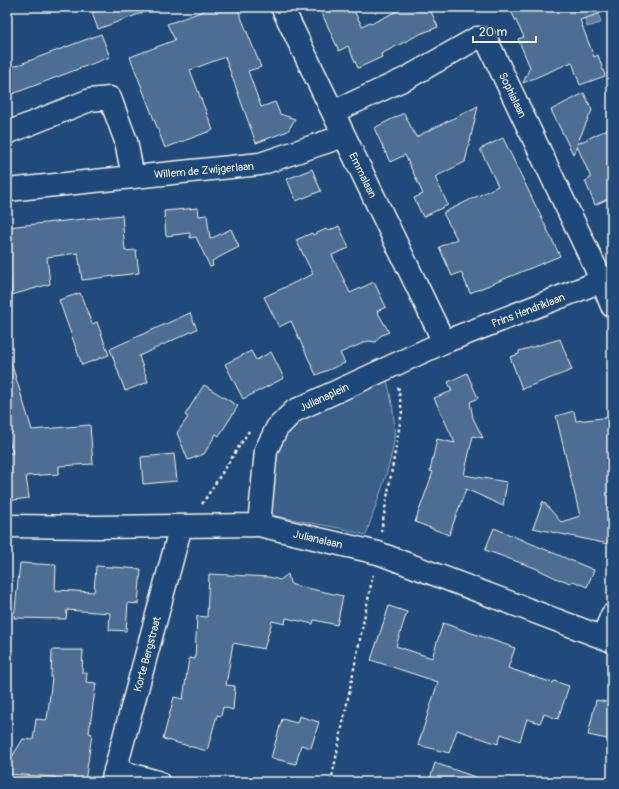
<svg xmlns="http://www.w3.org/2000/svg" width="619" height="789" font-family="Pangolin,sans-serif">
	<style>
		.green { fill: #3a5f88; stroke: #97a8b8 }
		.water { fill: #627e9d; stroke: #9cacbb }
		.building { fill: #4d6e92; stroke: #f4f1e8 }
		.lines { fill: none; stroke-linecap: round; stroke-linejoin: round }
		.minor-casing { stroke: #f4f1e8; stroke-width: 25 }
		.path { stroke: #f4f1e8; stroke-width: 2.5; stroke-dasharray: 3 3; stroke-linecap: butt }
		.minor { stroke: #1f4a7a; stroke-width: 22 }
		.labels { text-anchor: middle; stroke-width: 3; stroke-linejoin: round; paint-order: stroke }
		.street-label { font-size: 11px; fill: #f4f1e8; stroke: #1f4a7a }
	</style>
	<rect width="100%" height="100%" fill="#1f4a7a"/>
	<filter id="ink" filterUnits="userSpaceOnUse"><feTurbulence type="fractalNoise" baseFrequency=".025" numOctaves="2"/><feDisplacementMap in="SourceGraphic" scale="8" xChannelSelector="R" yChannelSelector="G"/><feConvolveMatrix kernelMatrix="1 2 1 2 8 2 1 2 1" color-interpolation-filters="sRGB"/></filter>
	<g filter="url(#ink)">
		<path class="green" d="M 386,376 C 391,397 396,419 394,440 C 390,471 375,506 366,535 L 344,529 L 275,516 L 263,502 L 276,432 Z"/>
		<path class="water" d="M 581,7 L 597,7 L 601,23 L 587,27 Z"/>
		<path class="building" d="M 107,7 L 153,7 L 153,9 L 98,29 L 92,13 Z
			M 202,7 L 237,7 L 261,67 L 248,71 L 261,107 L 275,102 L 280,114 L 295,119 L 288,131 L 256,143 L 225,57 L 190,70 L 213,130 L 165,148 L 130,57 L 175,40 L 167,24 L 204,11 Z
			M 319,7 L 352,7 L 362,26 L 370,22 L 371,24 L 405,7 L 429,7 L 438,27 L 420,34 L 381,54 L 382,57 L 358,68 L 348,46 L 339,51 Z
			M 509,7 L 609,7 L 610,10 L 580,20 L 594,57 L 598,55 L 605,76 L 580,85 L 572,62 L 523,83 L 530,67 L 518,39 L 524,37 Z
			M 101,34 L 110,57 L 7,96 L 7,69 Z
			M 584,93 L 592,110 L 577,144 L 612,127 L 612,197 L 595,205 L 585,181 L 591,178 L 577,146 L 573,154 L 551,110 Z
			M 478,106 L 465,162 L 435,177 L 448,205 L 423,217 L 414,198 L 423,194 L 405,155 L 390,162 L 374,128 L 404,113 L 416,137 Z
			M 503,138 L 560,256 L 470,293 L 461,272 L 452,276 L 439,247 L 457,239 L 443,213 L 498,186 L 480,149 Z
			M 312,169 L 321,191 L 296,201 L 287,179 Z
			M 198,208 L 199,216 L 207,215 L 210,239 L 231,229 L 239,247 L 212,261 L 213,266 L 210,267 L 196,237 L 190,238 L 190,233 L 166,236 L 164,211 Z
			M 122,215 L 125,251 L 136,250 L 139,273 L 82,280 L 78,253 L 47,257 L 50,284 L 12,295 L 7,252 L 7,227 Z
			M 339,226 L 349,248 L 332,255 L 350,293 L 374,282 L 386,307 L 377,311 L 389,332 L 380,336 L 376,342 L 368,341 L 340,353 L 345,363 L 316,375 L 291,321 L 279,327 L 264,297 L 313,274 L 296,240 L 312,233 L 313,235 L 326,229 L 328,231 Z
			M 80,293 L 92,324 L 97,322 L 109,355 L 82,365 L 59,300 Z
			M 190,313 L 197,329 L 139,356 L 148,382 L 125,391 L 110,349 Z
			M 560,339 L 572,370 L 522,389 L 510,357 L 519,354 L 519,351 Z
			M 251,351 L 256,360 L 271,352 L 284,378 L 243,399 L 225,364 Z
			M 11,362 L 32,430 L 90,425 L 93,464 L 59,466 L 59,474 L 26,476 L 29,498 L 7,501 L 7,453 L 13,453 L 7,435 L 7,363 Z
			M 467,373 L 478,398 L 470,402 L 473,418 L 483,438 L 473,436 L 464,475 L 507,482 L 503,506 L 466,489 L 449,535 L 415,522 L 433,472 L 430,471 L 437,439 L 455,443 L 434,398 L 452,391 L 448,382 Z
			M 204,385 L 238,406 L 219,436 L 216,434 L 204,454 L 188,460 L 177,433 L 188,417 L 185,415 Z
			M 574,411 L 576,421 L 612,417 L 612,515 L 608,544 L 533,528 L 543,501 L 561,522 L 580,516 L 556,416 Z
			M 174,454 L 177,481 L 143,484 L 141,457 Z
			M 494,528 L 594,570 L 587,587 L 573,581 L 570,583 L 560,579 L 560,580 L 535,568 L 485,550 Z
			M 20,563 L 56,565 L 55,590 L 94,592 L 96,566 L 141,569 L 138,604 L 128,603 L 126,631 L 109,630 L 110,613 L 67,610 L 66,619 L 14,618 Z
			M 209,574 L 269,577 L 280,580 L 288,574 L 290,583 L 293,585 L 343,596 L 337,625 L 314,620 L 313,624 L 286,618 L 285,624 L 272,621 L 264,649 L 233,643 L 226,685 L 235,686 L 233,710 L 223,707 L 221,716 L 217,715 L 207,751 L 163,739 L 174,697 L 183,699 L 189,658 L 195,659 L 197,616 L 207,617 Z
			M 389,606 L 407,612 L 396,646 L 432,658 L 443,623 L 515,648 L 508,668 L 553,683 L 554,681 L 569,686 L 558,719 L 544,714 L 540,723 L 527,719 L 520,741 L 501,734 L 498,744 L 457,730 L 449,753 L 418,745 L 438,682 L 371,660 Z
			M 52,650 L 83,650 L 82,673 L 87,673 L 86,682 L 96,683 L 89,733 L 92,734 L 85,782 L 54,782 L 55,777 L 7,774 L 7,765 L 23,739 L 33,740 L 36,719 L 46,720 L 47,719 L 52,678 L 51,678 Z
			M 596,700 L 612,703 L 612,740 L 588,735 Z
			M 299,716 L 319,722 L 311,748 L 301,745 L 296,764 L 271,758 L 282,719 L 297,723 Z
			M 435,763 L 481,779 L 481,782 L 429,782 Z"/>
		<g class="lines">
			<g class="minor-casing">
				<path id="minor" d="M 282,7 L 444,342
					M 333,112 L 407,78 L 477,38 L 486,39 L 602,281 L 612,306
					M 7,133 L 90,100 L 110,98 L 126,141 L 133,177
					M 7,190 L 260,164 L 344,136
					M 259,525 L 266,450 L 277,428 L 294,411 L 444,342 L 612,277
					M 7,526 L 97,527 L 259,525 L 378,553 L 612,641
					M 603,637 L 612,615
					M 115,770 L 158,782
					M 112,782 L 181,526"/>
			</g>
			<path class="path" d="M 202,504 L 249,431
				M 381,532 L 402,412 L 398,386
				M 331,782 L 373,575"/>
			<use href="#minor" class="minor"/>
		</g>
	</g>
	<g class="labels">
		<g class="street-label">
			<text transform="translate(513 95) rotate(64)" y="4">Sophialaan</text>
			<text transform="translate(204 170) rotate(-5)" y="4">Willem de Zwijgerlaan</text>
			<text transform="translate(363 175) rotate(64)" y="4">Emmalaan</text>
			<text transform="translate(528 310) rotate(-21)" y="4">Prins Hendriklaan</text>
			<text transform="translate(324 397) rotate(-25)" y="4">Julianaplein</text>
			<text transform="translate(318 539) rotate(13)" y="4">Julianalaan</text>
			<text transform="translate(147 654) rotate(-75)" y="4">Korte Bergstraat</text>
		</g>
	</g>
	<rect width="619" height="789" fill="none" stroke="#1f4a7a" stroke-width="24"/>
	<rect x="12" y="12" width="595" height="765" fill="none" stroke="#f4f1e8" stroke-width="1.5" filter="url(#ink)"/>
	<path d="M473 36v6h63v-6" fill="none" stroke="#f4f1e8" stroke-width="2"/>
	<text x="479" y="36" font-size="12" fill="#f4f1e8" stroke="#1f4a7a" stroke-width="3" paint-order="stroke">20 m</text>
</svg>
